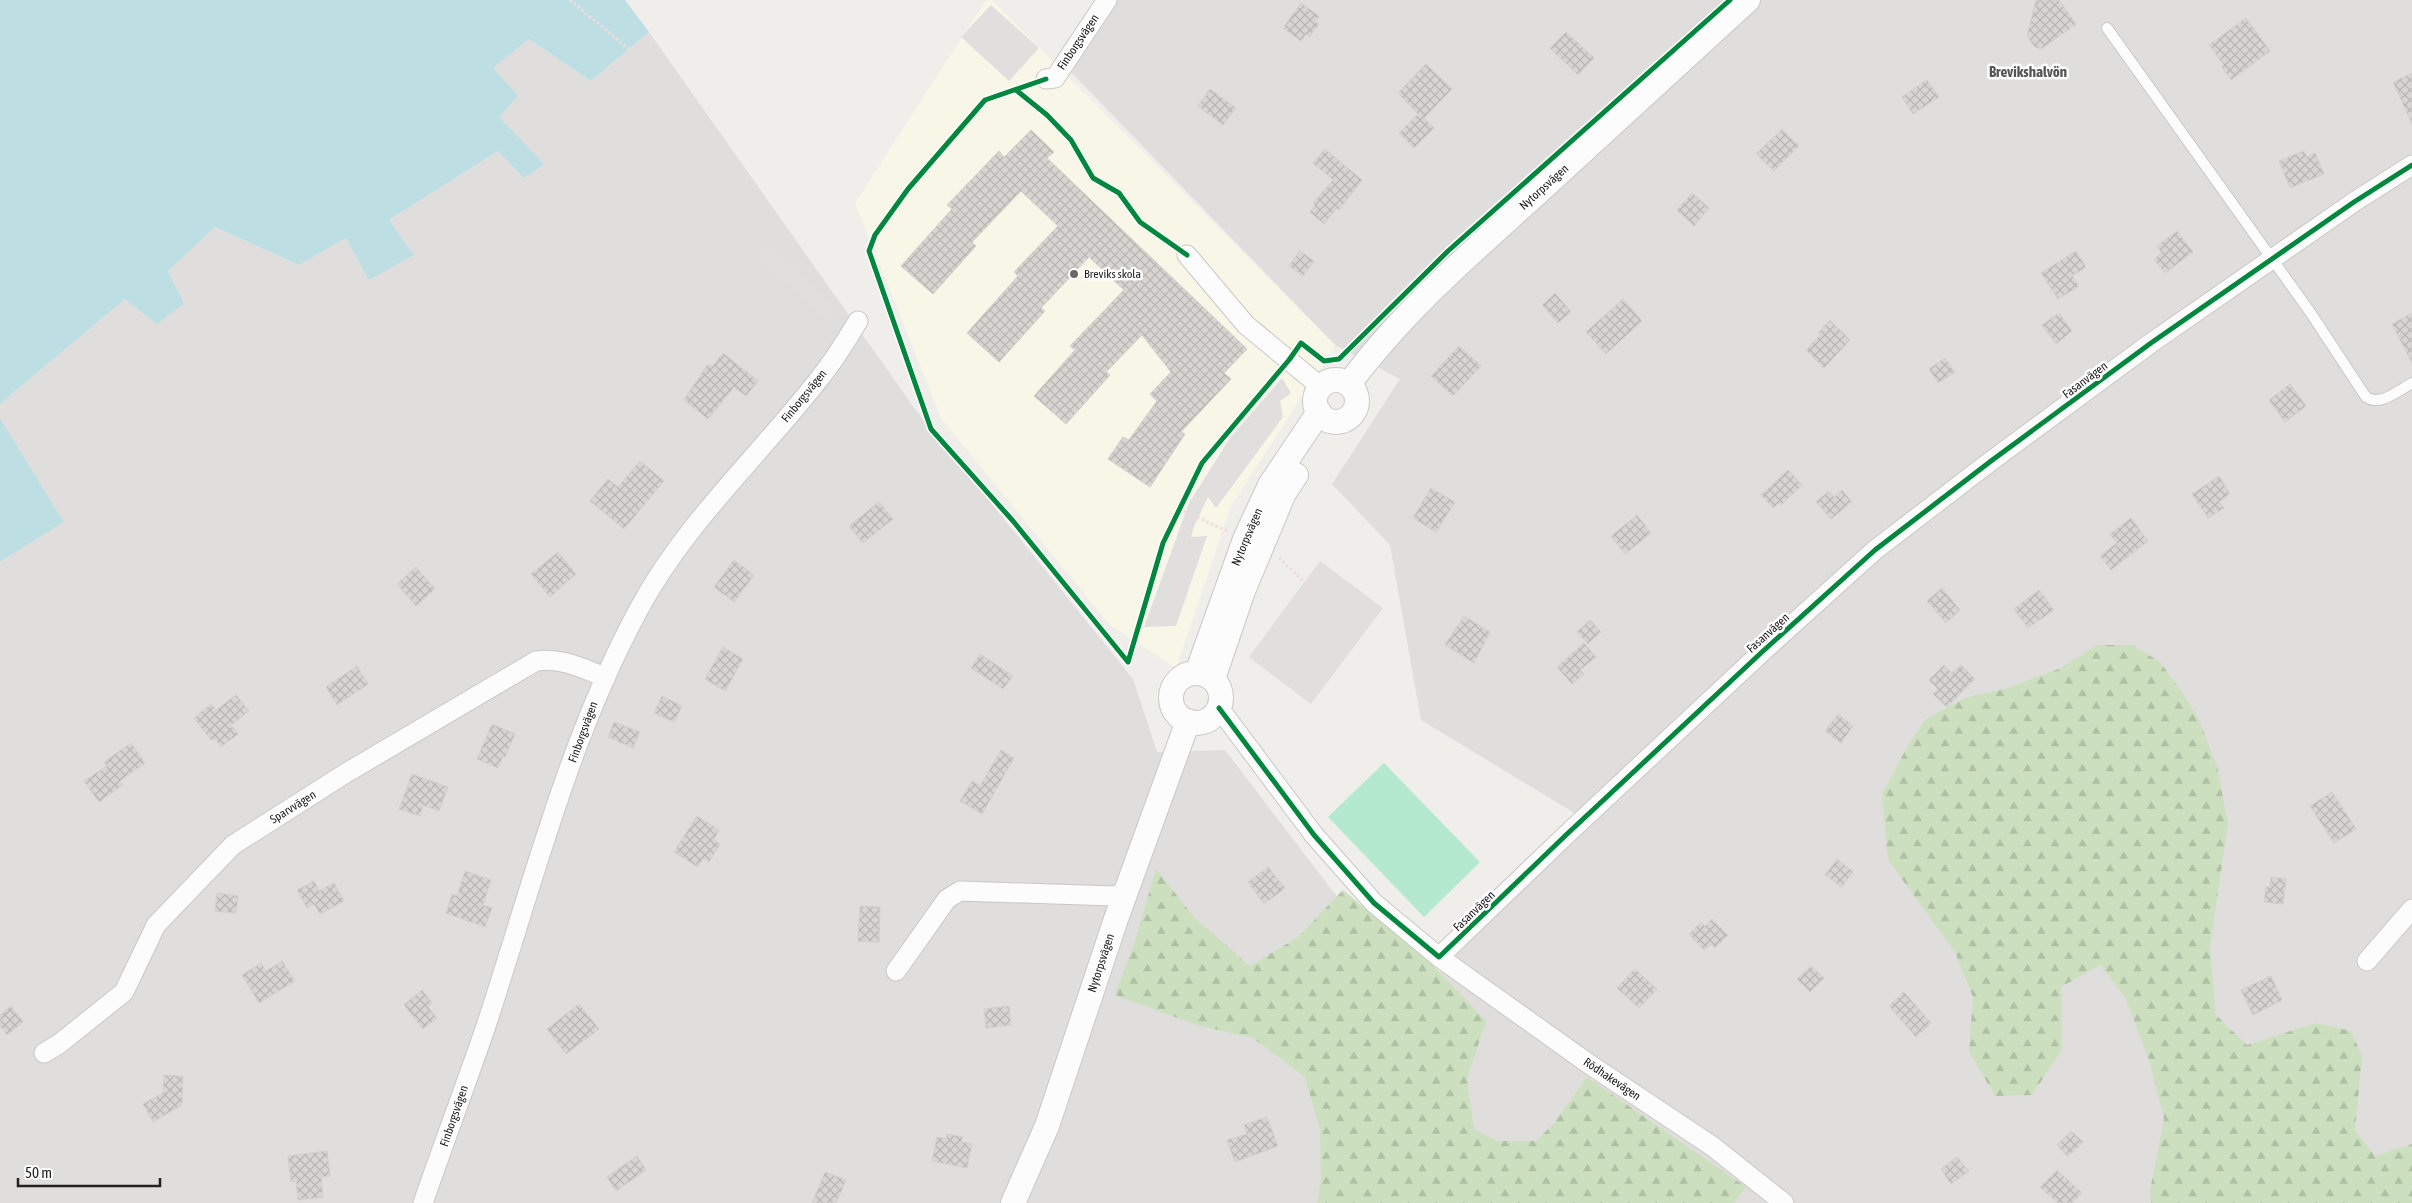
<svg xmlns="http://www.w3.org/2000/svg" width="2412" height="1203" font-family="'Asap Condensed',sans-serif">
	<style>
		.residential { fill: #dfdedc }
		.education { fill: #f8f6e7 }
		.forest { fill: url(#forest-firs) }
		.pitch { fill: #b4e9cf }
		.parking { fill: #e0dfde }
		.water { fill: #bddfe4 }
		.building { fill: url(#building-cross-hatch); stroke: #d3cfcc }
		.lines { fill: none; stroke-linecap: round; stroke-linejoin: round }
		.service-casing { stroke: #c9c8c6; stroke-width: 12 }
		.minor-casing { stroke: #c9c8c6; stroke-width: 21 }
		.tertiary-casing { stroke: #c9c8c6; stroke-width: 26 }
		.path { stroke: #eddcdb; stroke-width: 3; stroke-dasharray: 2.5 2.5; stroke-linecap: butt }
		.service { stroke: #fdfcfc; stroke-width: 10 }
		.minor { stroke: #fdfcfc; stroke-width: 19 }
		.tertiary { stroke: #fdfcfc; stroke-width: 24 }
		.cycleway-casing { stroke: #fff; stroke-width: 8 }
		.cycleway { stroke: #00873e; stroke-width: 5 }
		.poi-dot { fill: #6a6968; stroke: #fff; stroke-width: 2 }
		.labels { text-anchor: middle; stroke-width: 5; stroke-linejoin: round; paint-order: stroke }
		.street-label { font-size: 12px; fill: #222; stroke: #fff }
		.poi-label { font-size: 12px; fill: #222; stroke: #fff; text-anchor: start }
		.quarter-label { font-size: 15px; font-weight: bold; fill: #555; stroke: #fff }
	</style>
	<defs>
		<pattern id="forest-firs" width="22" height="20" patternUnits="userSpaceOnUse" patternTransform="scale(1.25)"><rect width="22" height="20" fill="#cce0bf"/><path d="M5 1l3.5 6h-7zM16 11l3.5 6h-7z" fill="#afc0a4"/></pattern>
		<pattern id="building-cross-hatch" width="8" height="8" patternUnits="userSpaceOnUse" patternTransform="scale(1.25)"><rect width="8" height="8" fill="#d7d4d1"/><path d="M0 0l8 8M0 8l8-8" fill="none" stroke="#b8b6b3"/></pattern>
	</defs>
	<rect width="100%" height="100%" fill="#f0eeea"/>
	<path class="residential" d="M 1117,0 L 2412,0 L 2412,1203 L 0,1203 L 0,562 L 64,522 L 0,418 L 0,404 L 125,299 L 184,303 L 168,271 L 215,227 L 299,265 L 346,238 L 369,279 L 414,255 L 389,220 L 498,151 L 524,178 L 499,116 L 492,68 L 529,39 L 591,81 L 649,32 L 915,409 L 1133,679 L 1157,752 L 1225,750 L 1345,907 L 1437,974 L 1589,822 L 1421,720 L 1390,545 L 1332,484 L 1400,379 L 1335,345 L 1070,71 Z"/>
	<path class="education" d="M 986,0 L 992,0 L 1335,345 L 1231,506 L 1176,668 L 1109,624 L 941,418 L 855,203 Z"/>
	<path class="forest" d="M 2097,645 L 2133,645 L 2160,662 L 2182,692 L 2199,720 L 2217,766 L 2228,824 L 2210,946 L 2216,1015 L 2247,1045 L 2316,1023 L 2351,1031 L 2362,1056 L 2355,1130 L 2375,1156 L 2412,1144 L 2412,1203 L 2151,1203 L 2150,1190 L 2164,1119 L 2149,1060 L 2126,999 L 2100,965 L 2061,987 L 2062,1050 L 2032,1095 L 1995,1096 L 1969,1052 L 1973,997 L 1955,952 L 1888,860 L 1882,794 L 1910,742 L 1926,719 L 1965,698 L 2005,689 L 2061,668 Z
		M 1156,869 L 1194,917 L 1250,966 L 1298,937 L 1343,890 L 1431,963 L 1486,1021 L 1467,1079 L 1474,1129 L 1497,1141 L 1536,1141 L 1555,1122 L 1587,1077 L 1746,1187 L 1734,1203 L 1317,1203 L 1321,1180 L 1320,1130 L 1305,1077 L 1253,1038 L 1197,1025 L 1115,995 L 1135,941 Z"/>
	<path class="pitch" d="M 1384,763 L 1480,862 L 1424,917 L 1328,817 Z"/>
	<path class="parking" d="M 991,5 L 1039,48 L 1009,81 L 961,37 Z
		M 771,247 L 834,306 L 823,319 L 760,259 Z
		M 1282,378 L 1291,393 L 1280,401 L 1283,417 L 1216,508 L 1208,497 L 1195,524 L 1191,537 L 1207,536 L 1176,626 L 1144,627 L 1189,503 L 1230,438 Z
		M 1320,561 L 1383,608 L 1311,704 L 1249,657 Z"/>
	<path class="water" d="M 0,0 L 625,0 L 649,32 L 591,81 L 529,39 L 493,68 L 518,96 L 499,117 L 544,164 L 524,178 L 498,151 L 389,220 L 414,255 L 369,280 L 346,238 L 299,265 L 215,227 L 168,271 L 184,303 L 157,324 L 125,299 L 0,404 Z
		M 0,418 L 64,522 L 0,562 Z"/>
	<path class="building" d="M 2036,0 L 2059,0 L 2076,24 L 2041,49 L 2035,47 L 2027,36 Z
		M 1301,3 L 1319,16 L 1315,22 L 1319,24 L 1309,37 L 1306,34 L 1301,41 L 1283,28 Z
		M 2246,18 L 2270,51 L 2231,80 L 2222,67 L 2224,65 L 2209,45 Z
		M 1566,32 L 1594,58 L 1578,75 L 1550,48 Z
		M 1426,64 L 1452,89 L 1424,118 L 1434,128 L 1414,148 L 1399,133 L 1418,114 L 1398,93 Z
		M 2412,73 L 2412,124 L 2393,82 Z
		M 1927,80 L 1939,97 L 1913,114 L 1902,97 Z
		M 1210,89 L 1236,108 L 1223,125 L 1198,106 Z
		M 1782,129 L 1799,146 L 1774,171 L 1756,154 Z
		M 1031,130 L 1054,152 L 1047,158 L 1247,349 L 1224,373 L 1231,379 L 1181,432 L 1185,434 L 1150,487 L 1108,459 L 1123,437 L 1129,440 L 1157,401 L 1150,394 L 1171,372 L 1142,335 L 1106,372 L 1110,375 L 1066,424 L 1034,396 L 1075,350 L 1070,346 L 1124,290 L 1089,257 L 1041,308 L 1045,311 L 999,362 L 967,333 L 1018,276 L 1014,272 L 1058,226 L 1021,191 L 972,242 L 976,246 L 933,294 L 901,266 L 952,209 L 947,205 L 999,151 L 1004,157 Z
		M 1325,149 L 1362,180 L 1339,210 L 1337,208 L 1324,224 L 1310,212 L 1315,205 L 1313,203 L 1333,180 L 1313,163 Z
		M 2304,151 L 2307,157 L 2315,153 L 2324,174 L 2290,188 L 2279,161 Z
		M 1692,193 L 1709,208 L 1694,226 L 1677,210 Z
		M 2177,231 L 2193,252 L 2165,273 L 2154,259 L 2162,253 L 2157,246 Z
		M 1300,251 L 1314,261 L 1303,276 L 1289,266 Z
		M 2076,251 L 2086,267 L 2072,276 L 2079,286 L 2058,299 L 2041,273 Z
		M 1555,293 L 1571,312 L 1558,323 L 1542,305 Z
		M 1623,299 L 1642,321 L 1606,354 L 1586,332 Z
		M 2059,313 L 2072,331 L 2056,344 L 2042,325 Z
		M 2412,313 L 2412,363 L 2392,324 Z
		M 1830,320 L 1850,340 L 1824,368 L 1806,350 L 1820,335 L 1818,333 Z
		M 1459,346 L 1481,366 L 1453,396 L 1431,376 Z
		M 723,353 L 758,381 L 746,396 L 734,387 L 708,419 L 684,400 L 708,364 L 712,367 Z
		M 1945,358 L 1955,372 L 1938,383 L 1929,369 Z
		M 2290,384 L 2306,406 L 2285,422 L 2269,400 Z
		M 640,461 L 664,481 L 624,529 L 590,501 L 608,479 L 618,487 Z
		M 1788,470 L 1802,485 L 1781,505 L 1779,503 L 1773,508 L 1761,495 Z
		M 2219,476 L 2230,494 L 2219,502 L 2224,508 L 2208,518 L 2192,494 Z
		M 1431,488 L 1455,502 L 1436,532 L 1413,518 Z
		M 1842,490 L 1852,502 L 1831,519 L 1816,502 L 1829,491 L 1834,497 Z
		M 879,502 L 893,519 L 863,543 L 849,526 Z
		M 1637,515 L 1651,533 L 1625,554 L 1611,536 Z
		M 2131,518 L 2148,541 L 2111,570 L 2100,556 L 2117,543 L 2110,534 Z
		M 558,552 L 576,574 L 550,597 L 531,574 Z
		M 734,560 L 754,575 L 734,602 L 714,587 Z
		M 416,567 L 435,589 L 416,606 L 397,584 Z
		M 1942,588 L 1960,610 L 1946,623 L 1927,601 Z
		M 2039,590 L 2054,610 L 2028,628 L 2014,609 Z
		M 1464,616 L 1490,632 L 1474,663 L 1445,645 Z
		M 1590,620 L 1601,632 L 1588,644 L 1577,632 Z
		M 1584,643 L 1596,657 L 1580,670 L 1584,674 L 1572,684 L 1557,667 Z
		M 723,647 L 743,659 L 725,691 L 705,679 Z
		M 980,654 L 1013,676 L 1003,689 L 971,668 Z
		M 1944,665 L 1952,673 L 1961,665 L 1975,679 L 1947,707 L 1933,694 L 1938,689 L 1929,680 Z
		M 357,666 L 368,684 L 337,705 L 326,687 Z
		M 236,695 L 249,711 L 231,725 L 238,734 L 221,747 L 214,738 L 211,740 L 194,718 L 211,704 L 216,710 Z
		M 662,696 L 682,706 L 674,722 L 654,713 Z
		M 1838,714 L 1853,726 L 1841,743 L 1825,731 Z
		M 614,722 L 640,732 L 633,748 L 608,737 Z
		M 492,724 L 515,734 L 505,757 L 503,756 L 498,768 L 477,759 Z
		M 131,743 L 145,763 L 120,781 L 123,785 L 99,802 L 84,781 L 107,766 L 104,762 Z
		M 1001,750 L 1014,758 L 982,814 L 960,801 L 972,781 L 980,786 Z
		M 412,774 L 448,787 L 439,811 L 423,805 L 420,816 L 399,809 Z
		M 2332,792 L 2356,829 L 2334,843 L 2310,806 Z
		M 697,816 L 719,830 L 714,840 L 720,844 L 709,862 L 703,858 L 698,867 L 674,852 Z
		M 1837,859 L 1853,872 L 1842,887 L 1825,875 Z
		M 1268,867 L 1285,888 L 1264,904 L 1248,882 Z
		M 465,871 L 491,880 L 483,905 L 492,908 L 485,927 L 446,913 L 452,894 L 457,896 Z
		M 2271,877 L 2286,879 L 2283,904 L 2264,902 L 2266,887 L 2270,887 Z
		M 314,881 L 319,891 L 334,883 L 344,901 L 320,914 L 314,904 L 307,908 L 297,890 Z
		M 217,893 L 238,896 L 236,913 L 215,911 Z
		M 860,906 L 880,907 L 879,942 L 858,941 Z
		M 1712,919 L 1728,935 L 1715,948 L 1711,944 L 1704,950 L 1689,934 L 1701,922 L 1705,926 Z
		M 282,961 L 295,981 L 259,1003 L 242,975 L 261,963 L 266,971 Z
		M 1811,966 L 1824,978 L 1810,992 L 1797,979 Z
		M 1635,969 L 1657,989 L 1639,1008 L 1617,988 Z
		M 2271,976 L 2282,1000 L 2253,1015 L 2241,990 Z
		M 422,990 L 432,1003 L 428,1007 L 437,1018 L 423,1029 L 404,1005 Z
		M 1904,992 L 1931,1023 L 1916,1037 L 1889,1006 Z
		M 579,1004 L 599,1029 L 566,1054 L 547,1029 Z
		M 11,1006 L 23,1022 L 7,1035 L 0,1026 L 0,1015 Z
		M 1009,1006 L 1011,1025 L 986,1028 L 984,1009 Z
		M 164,1075 L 183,1076 L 182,1105 L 153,1122 L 143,1104 L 163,1093 Z
		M 1267,1117 L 1278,1146 L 1235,1162 L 1227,1140 L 1247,1134 L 1244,1125 Z
		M 2071,1131 L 2083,1142 L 2068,1157 L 2057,1145 Z
		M 947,1134 L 963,1137 L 961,1142 L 972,1144 L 967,1168 L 932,1161 L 937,1137 L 946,1139 Z
		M 327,1151 L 330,1176 L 321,1177 L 323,1197 L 298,1200 L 296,1181 L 291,1182 L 288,1156 Z
		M 637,1156 L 646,1170 L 616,1191 L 607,1177 Z
		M 1957,1157 L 1969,1171 L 1951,1184 L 1941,1169 Z
		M 2057,1170 L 2082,1193 L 2072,1203 L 2058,1203 L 2040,1187 Z
		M 825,1172 L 846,1180 L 836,1203 L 812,1203 Z"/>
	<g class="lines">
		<g class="service-casing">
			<path id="service" d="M 2107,28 L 2310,312 L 2366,397 C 2380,407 2399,390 2412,383"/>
		</g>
		<g class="minor-casing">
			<path id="minor" d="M 1046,79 L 1055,78 L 1107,0
				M 1187,255 L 1246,325 L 1321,387
				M 1219,708 L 1314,835 L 1374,903 L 1439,957 L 1566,835 L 1762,652 L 1875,550 L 1991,461 L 2151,343 L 2354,202 L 2412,165
				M 1439,957 L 1589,1064 L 1712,1146 L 1784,1203
				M 2367,961 L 2412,909
				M 896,971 L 947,899 L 960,891 L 1114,896 L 1126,892
				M 44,1053 L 59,1044 L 124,992 L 156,925 L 233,845 L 346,773 L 536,661 C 561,657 583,669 606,677
				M 423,1203 C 443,1145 465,1087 485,1029 C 532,887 568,739 640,607 C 686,522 760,455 819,379 C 834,361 846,341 858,321"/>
		</g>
		<g class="tertiary-casing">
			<path id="tertiary" d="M1315 401a21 21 0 1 1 42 0a21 21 0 1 1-42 0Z
				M 1349,384 C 1402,312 1470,254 1535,195 C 1606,130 1677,65 1748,0
				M 1197,673 L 1245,539 L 1270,485 L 1319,412
				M1171 698a25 25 0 1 1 50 0a25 25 0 1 1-50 0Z
				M 1213,679 L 1243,591 L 1284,493 L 1296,475
				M 1013,1203 L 1047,1126 L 1116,919 L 1188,721"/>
		</g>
		<path class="path" d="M 570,0 L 630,50
			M 1179,509 L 1227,531
			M 1279,558 L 1320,597"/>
		<use href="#service" class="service"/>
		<use href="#minor" class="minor"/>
		<use href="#tertiary" class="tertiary"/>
		<g class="cycleway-casing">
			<path id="cycleway" d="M 1046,79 L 985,100 L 908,189 L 875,235 L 869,251 L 931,429 L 1013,521 L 1128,662
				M 1016,90 L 1047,115 L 1071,140 L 1093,178 L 1119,193 L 1140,222 L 1187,255
				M 1128,662 L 1163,543 L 1202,463 L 1289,360 L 1301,343 L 1324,361 L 1339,359 L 1448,251 L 1730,0
				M 1219,708 L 1314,835 L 1374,903 L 1439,957 L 1566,835 L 1762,652 L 1875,550 L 1991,461 L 2151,343 L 2354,202 L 2412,165"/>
		</g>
		<use href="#cycleway" class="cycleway"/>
	</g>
	<circle class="poi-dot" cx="1074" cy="274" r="5"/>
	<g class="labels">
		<g class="street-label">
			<text transform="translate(1078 42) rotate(-56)" y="4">Finborgsvägen</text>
			<text transform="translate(1544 187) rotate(-42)" y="4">Nytorpsvägen</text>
			<text transform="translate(2085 380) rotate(-37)" y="4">Fasanvägen</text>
			<text transform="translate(804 396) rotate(-51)" y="4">Finborgsvägen</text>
			<text transform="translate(1247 537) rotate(-67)" y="4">Nytorpsvägen</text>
			<text transform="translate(1768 633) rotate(-42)" y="4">Fasanvägen</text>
			<text transform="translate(583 732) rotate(-70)" y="4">Finborgsvägen</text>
			<text transform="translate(293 807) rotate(-32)" y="4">Sparvvägen</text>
			<text transform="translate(1474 911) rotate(-44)" y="4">Fasanvägen</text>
			<text transform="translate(1101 963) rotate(-72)" y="4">Nytorpsvägen</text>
			<text transform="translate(1612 1079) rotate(34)" y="4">Rödhakevägen</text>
			<text transform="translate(454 1116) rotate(-71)" y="4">Finborgsvägen</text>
		</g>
		<g class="poi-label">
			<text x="1084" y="278">Breviks skola</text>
		</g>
		<g class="quarter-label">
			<text x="2028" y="77">Brevikshalvön</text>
		</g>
	</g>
	<path d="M18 1178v8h142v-8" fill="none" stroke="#222222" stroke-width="2.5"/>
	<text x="25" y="1178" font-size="15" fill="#222222" stroke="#ffffff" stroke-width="4" paint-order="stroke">50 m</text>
</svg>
